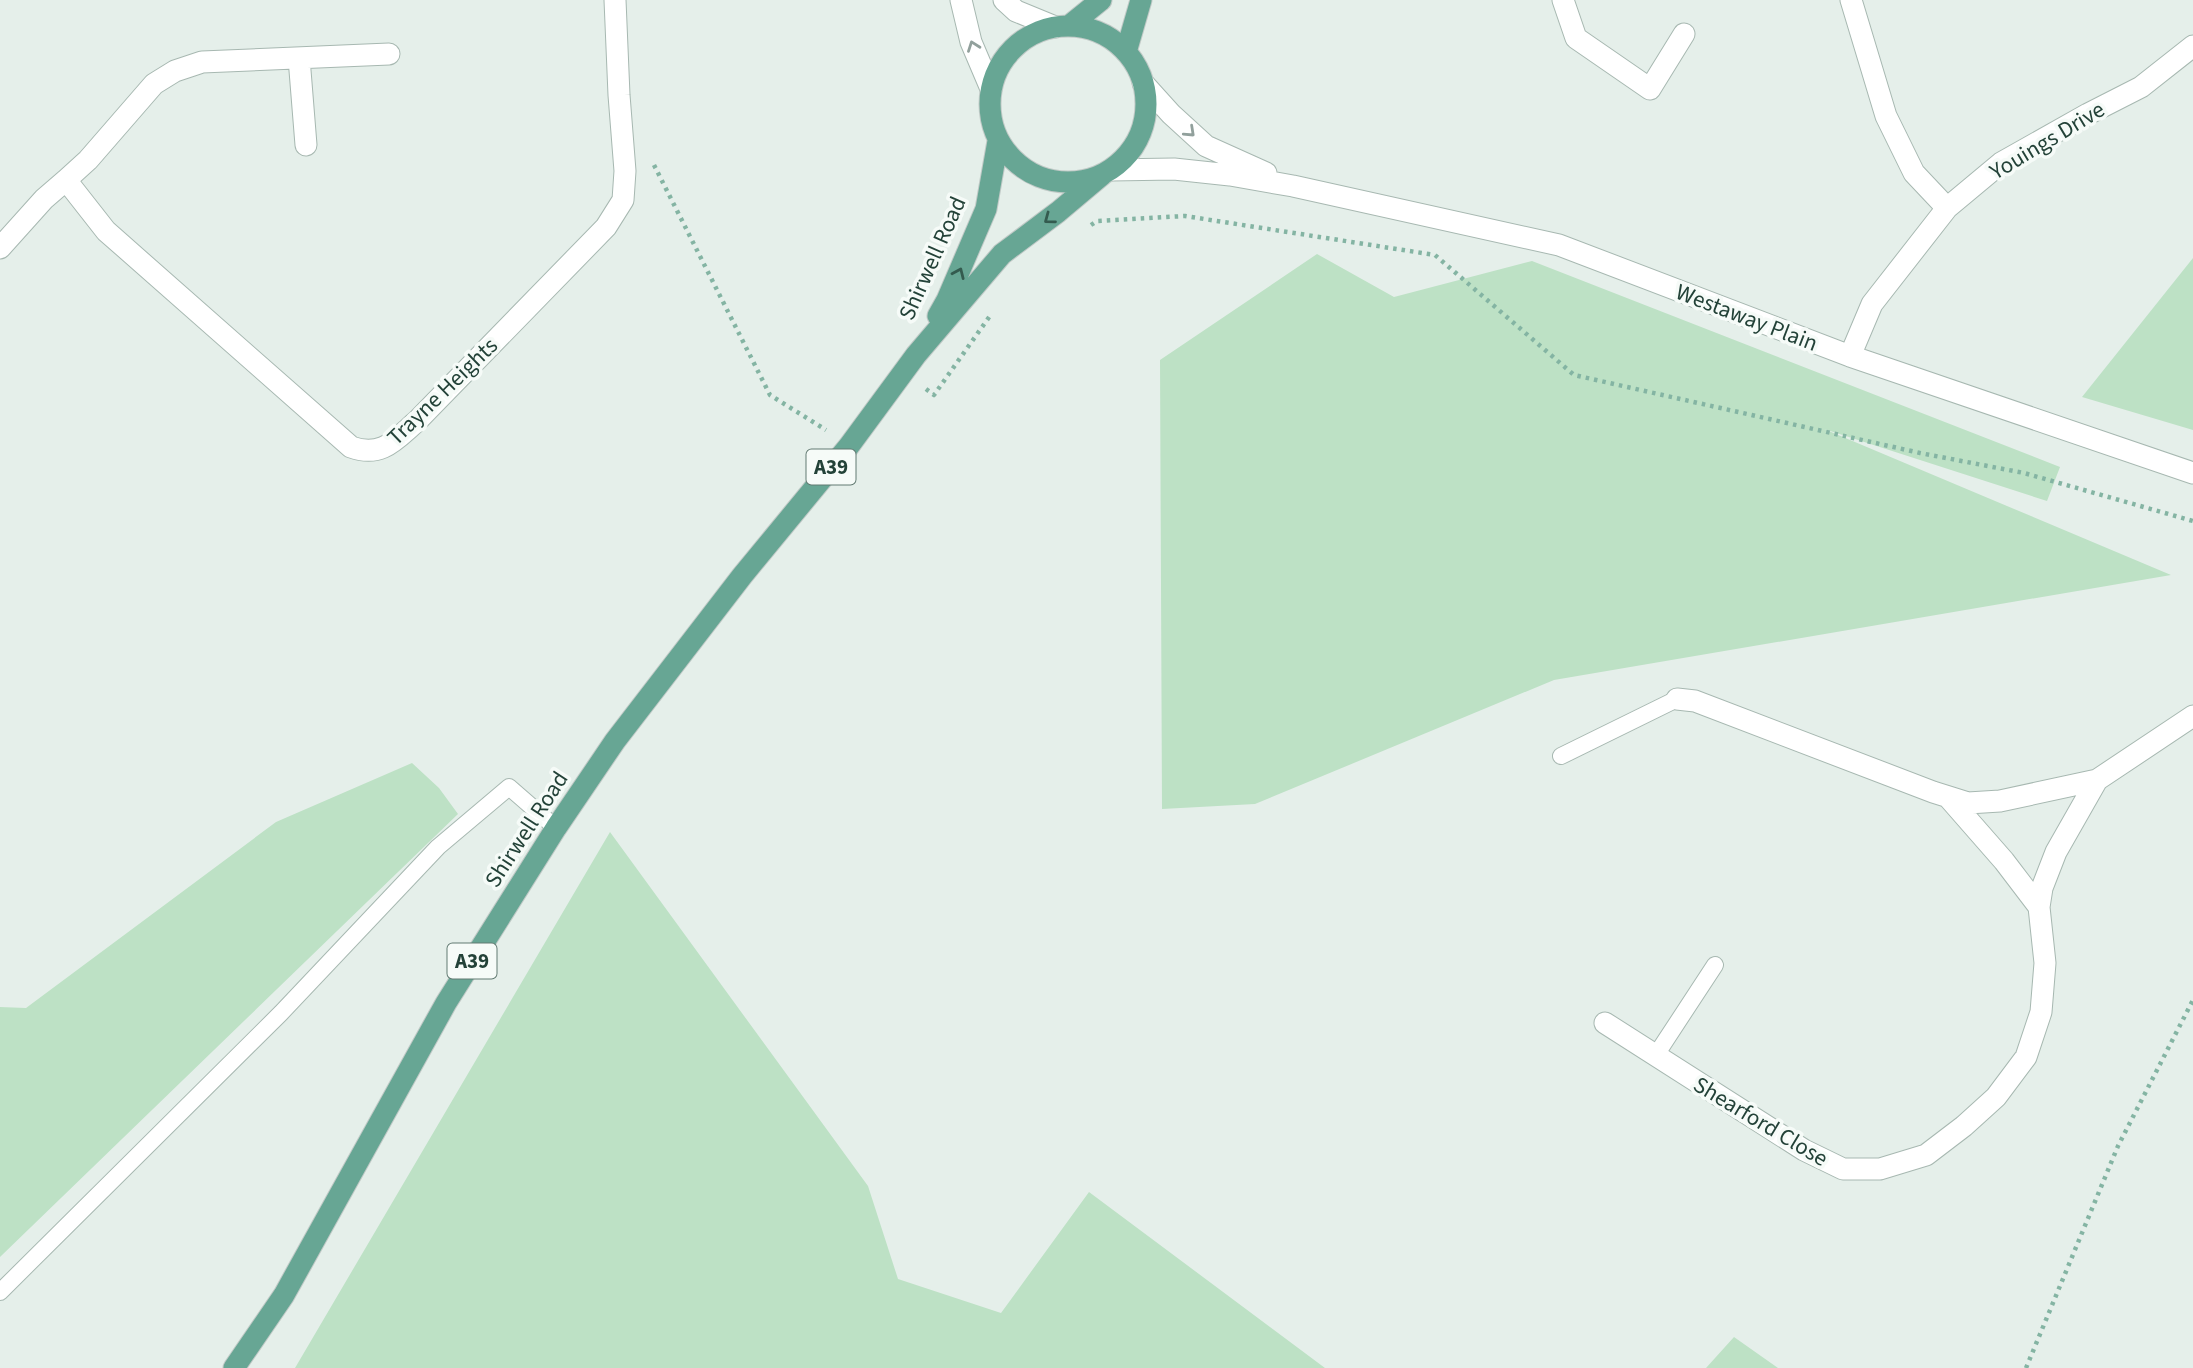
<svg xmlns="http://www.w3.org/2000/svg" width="2193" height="1368" font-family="'Source Sans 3',sans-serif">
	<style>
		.green { fill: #bde1c5 }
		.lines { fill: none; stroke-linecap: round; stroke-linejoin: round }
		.lane-casing { stroke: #a7b8b1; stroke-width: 18 }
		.street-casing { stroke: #a7b8b1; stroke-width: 23 }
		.primary-casing { stroke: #c1cac7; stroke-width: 23 }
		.path { stroke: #84b4a3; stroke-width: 4.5; stroke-dasharray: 3.5 5; stroke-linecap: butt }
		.lane { stroke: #fff; stroke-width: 16 }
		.street { stroke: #fff; stroke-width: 21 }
		.primary { stroke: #67a694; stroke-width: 21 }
		.oneway { stroke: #91a09c }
		.oneway2 { stroke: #345b4f }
		.labels { text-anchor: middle; stroke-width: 7; stroke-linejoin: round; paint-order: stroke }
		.shield { fill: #f6fbf8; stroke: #627a72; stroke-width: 2 }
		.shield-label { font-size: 21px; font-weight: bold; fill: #234238 }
		.street-label { font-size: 23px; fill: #234238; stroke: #f6fbf8 }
	</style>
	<rect width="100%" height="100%" fill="#e5efea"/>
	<path class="green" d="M 1317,254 L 1394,297 L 1532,261 L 2060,467 L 2047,501 L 1824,429 L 2171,575 L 1554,680 L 1255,804 L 1162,809 L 1160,360 Z
		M 2193,258 L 2193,430 L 2082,397 Z
		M 412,763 L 439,788 L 458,814 L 0,1257 L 0,1007 L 26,1008 L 276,822 Z
		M 610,832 L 868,1186 L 898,1279 L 1001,1313 L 1089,1192 L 1325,1368 L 295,1368 Z
		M 1734,1337 L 1778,1368 L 1706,1368 Z"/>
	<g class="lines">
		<g class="lane-casing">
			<path id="lane" d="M 1561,756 L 1677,699
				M 1656,1055 L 1715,965
				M 0,1292 L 281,1013 L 438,847 L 509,787 L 556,828"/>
		</g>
		<g class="street-casing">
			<path id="street" d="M 961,0 L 971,42 L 991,89
				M 1004,0 L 1016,11 L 1055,27
				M 1563,0 L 1576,38 L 1650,89 L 1684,34
				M 1851,0 L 1886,116 L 1914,173 L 1947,208
				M 389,54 L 202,62 L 175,71 L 154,84 L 88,160 L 66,180 L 106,231 L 351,447 C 382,458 395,440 417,421 L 606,227 L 623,200 L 625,171 L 619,95 L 615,0
				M 299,58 L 306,145
				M 1143,83 L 1171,114 L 1206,146 L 1266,173
				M 1111,170 L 1174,169 L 1230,175 L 1293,186 L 1559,245 L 1850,356 L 2193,473
				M 0,248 L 44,199 L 66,180
				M 1850,356 L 1872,304 L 1947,208 L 2001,163 L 2088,114 L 2141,87 L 2193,46
				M 1677,699 L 1695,701 L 1933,792 L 1968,803 L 2000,801 L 2097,780
				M 1948,797 L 2004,861 L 2039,907
				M 1605,1023 L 1804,1150 L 1843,1169 L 1880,1169 L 1926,1155 L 1964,1126 L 1996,1097 L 2026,1057 L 2041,1012 L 2045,963 L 2039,907 L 2042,888 L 2056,852 L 2097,780 L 2193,716"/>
		</g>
		<g class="primary-casing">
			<path id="primary" d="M990 104a78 78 0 1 1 156 0a78 78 0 1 1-156 0Z
				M 1069,26 L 1101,0
				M 1126,52 L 1141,0
				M 938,316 L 947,300 L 986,209 L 998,141
				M 234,1368 L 284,1295 L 446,1003 L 556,828 L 615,741 L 742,576 L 849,446 L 916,355 L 1002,254 L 1058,212 L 1102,175"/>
		</g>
		<path class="path" d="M 654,165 L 770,395 L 826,430
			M 1091,225 L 1097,221 L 1185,216 L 1435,255 L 1574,375 L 1920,453 L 2024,473 L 2193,521
			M 926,389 L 934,395 L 992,313
			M 2026,1368 L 2118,1146 L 2193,1000"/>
		<use href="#lane" class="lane"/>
		<use href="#street" class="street"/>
		<use href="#primary" class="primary"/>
	</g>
	<defs><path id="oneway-chevron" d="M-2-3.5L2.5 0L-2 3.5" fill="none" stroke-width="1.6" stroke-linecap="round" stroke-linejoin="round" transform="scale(1.75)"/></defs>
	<g class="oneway">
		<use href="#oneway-chevron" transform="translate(973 46) rotate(-110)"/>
		<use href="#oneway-chevron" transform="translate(1190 132) rotate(43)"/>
	</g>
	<g class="oneway2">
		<use href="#oneway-chevron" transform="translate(1049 219) rotate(143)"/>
		<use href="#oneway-chevron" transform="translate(959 273) rotate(-66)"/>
	</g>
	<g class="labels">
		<g class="shield">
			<rect x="806.5" y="449.5" width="49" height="35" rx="5"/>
			<rect x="447.5" y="943.5" width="49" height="35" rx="5"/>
		</g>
		<g class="shield-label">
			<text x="831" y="474">A39</text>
			<text x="472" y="968">A39</text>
		</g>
		<g class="street-label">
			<text transform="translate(2047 140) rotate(-31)" y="8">Youings Drive</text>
			<text transform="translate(932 258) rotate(-66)" y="8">Shirwell Road</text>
			<text transform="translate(1747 317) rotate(21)" y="8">Westaway Plain</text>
			<text transform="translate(442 391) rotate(-44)" y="8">Trayne Heights</text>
			<text transform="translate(526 829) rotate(-57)" y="8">Shirwell Road</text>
			<text transform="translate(1761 1121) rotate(31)" y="8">Shearford Close</text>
		</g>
	</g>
</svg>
